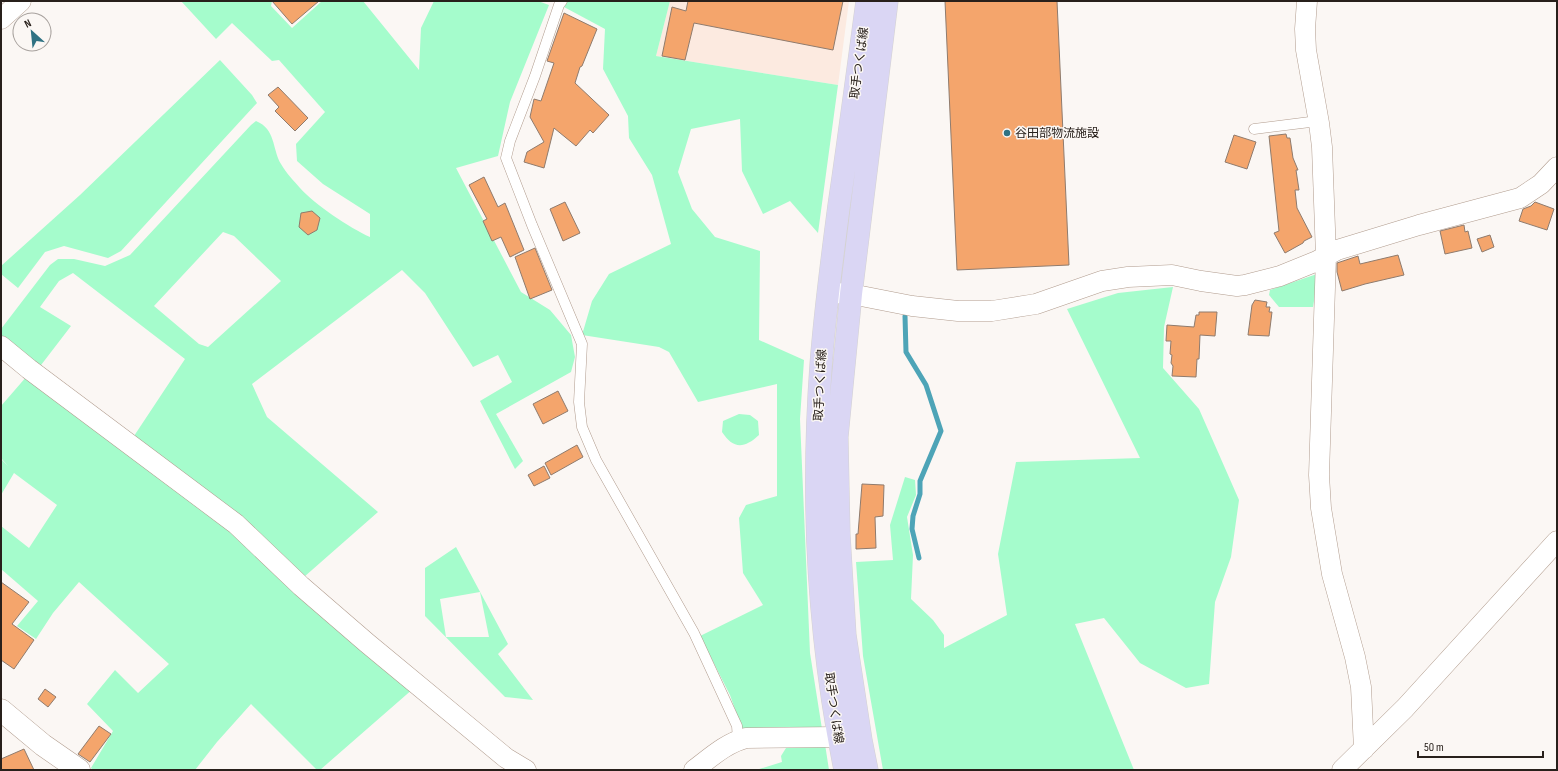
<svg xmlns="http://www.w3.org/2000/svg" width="1558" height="771" font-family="'Sofia Sans Condensed','Noto Sans JP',sans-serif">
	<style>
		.industrial { fill: #fceae0 }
		.green { fill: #a5fccc; fill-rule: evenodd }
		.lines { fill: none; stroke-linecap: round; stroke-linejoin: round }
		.stream { stroke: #4da4b7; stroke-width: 5 }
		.building { fill: #f4a56c; stroke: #8f7b6d }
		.service-casing { stroke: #b19c8e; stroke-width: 11 }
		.minor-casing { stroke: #b19c8e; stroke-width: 21 }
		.secondary-casing { stroke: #b19c8e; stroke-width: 23 }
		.primary-casing { stroke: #d4d2d1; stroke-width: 23 }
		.service { stroke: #fff; stroke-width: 10 }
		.minor { stroke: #fff; stroke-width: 20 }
		.secondary { stroke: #fff; stroke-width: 22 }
		.primary { stroke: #dad6f4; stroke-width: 22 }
		.poi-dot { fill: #2f7283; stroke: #fbf7f4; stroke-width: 1.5 }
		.labels { text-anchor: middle; stroke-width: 3; stroke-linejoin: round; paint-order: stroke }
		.street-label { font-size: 12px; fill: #28201b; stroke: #fbf7f4 }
		.poi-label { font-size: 12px; fill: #28201b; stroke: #fbf7f4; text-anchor: start }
	</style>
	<rect width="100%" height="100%" fill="#fbf7f4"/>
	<path class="industrial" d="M 670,1 L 849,1 L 838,85 L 656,56 Z"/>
	<path class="green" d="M 181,1 L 272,1 L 271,6 L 292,28 L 322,1 L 363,1 L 419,70 L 421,28 L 434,1 L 538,1 L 549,5 L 510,102 L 498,156 L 456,168 L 521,292 L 550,310 L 571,335 L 575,357 L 571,372 L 496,414 L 523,461 L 515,469 L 480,401 L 512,382 L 498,355 L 473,367 L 425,293 L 402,270 L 252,384 L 267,417 L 378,512 L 304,577 L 224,508 L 140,440 L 134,436 L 185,359 L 73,273 L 59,281 L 40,307 L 71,326 L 38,369 L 1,339 L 1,329 L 50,265 L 58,259 L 74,259 L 105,266 L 130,255 L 251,125 L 256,121 C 276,129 272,149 281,164 C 286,173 294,181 300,188 C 315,205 350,228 370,237 L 370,214 L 323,184 L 297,161 L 296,144 L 325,112 L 279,60 L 272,61 L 232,23 L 216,39 ZM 223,232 L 234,236 L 281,281 L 208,347 L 199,344 L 154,306 Z
		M 568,1 L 670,1 L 656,56 L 838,85 L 818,233 L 790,201 L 763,214 L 742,171 L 740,119 L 691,129 L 678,172 L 692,209 L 715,237 L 760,251 L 759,340 L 804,360 L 800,419 L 810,653 L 822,729 L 743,732 L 730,695 L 700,636 L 763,605 L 743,573 L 739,518 L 746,505 L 777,496 L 777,384 L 698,402 L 669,352 L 659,347 L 582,335 L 592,301 L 609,274 L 671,244 L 652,175 L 629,138 L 628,116 L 603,69 L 605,29 L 564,7 Z
		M 220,60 L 252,95 L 257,103 L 121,251 L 108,258 L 64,246 L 45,252 L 18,288 L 1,274 L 1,266 L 80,195 Z
		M 1317,274 L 1316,289 L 1313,307 L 1279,307 L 1269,295 L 1270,290 Z
		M 1173,287 L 1164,327 L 1163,368 L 1199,409 L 1239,500 L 1231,557 L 1215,602 L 1209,684 L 1186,688 L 1140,663 L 1104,618 L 1075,624 L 1134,770 L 883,770 L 863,656 L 856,562 L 893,560 L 890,525 L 905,477 L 915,480 L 916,495 L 907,517 L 913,555 L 911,599 L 933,620 L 944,635 L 944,648 L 1007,615 L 998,554 L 1016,462 L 1140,458 L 1067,309 L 1118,293 Z
		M 27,376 L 233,527 L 414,688 L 320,770 L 317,770 L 251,704 L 217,742 L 195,770 L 93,770 L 91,768 L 113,731 L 87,704 L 115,670 L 138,693 L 169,664 L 79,582 L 53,613 L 36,639 L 17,626 L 38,601 L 1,569 L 1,526 L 29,548 L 57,505 L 14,473 L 1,495 L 1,459 L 8,466 L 1,458 L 1,406 Z
		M 739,414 L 750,415 L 758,421 L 759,435 C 744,449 733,449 722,432 L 723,421 Z
		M 456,547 L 508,644 L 498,654 L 533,700 L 505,697 L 425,616 L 425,568 ZM 480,592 L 489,637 L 446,637 L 440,599 Z
		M 825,744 L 829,770 L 756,770 L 782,762 L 781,756 L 786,748 Z"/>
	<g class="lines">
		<path class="stream" d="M 905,316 L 906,352 L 926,385 L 941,431 L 920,481 L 920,494 L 913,516 L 912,529 L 919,558"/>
	</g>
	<path class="building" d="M 272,1 L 319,1 L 292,24 Z
		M 688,1 L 843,1 L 833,50 L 694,23 L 685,60 L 662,56 L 672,7 L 686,11 Z
		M 945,1 L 1057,1 L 1069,265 L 957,270 Z
		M 564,13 L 597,29 L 582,66 L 580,67 L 575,83 L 609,115 L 593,133 L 590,130 L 576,146 L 554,128 L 544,168 L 524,162 L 527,152 L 544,142 L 530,117 L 534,99 L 541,101 L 554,63 L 547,61 Z
		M 278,87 L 308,118 L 295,131 L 275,111 L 279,107 L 268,95 Z
		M 1286,134 L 1287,138 L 1290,138 L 1293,158 L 1298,170 L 1296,170 L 1299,190 L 1295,190 L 1297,208 L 1312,237 L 1304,241 L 1303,243 L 1285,253 L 1274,233 L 1279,231 L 1269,136 Z
		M 1234,135 L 1256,142 L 1247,169 L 1225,162 Z
		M 484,177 L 498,207 L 505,203 L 524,250 L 510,257 L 501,237 L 492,241 L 483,221 L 487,219 L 469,185 Z
		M 565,202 L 580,233 L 563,241 L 550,209 Z
		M 1535,202 L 1554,209 L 1547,230 L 1519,221 L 1523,209 L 1531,206 Z
		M 312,211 L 320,218 L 317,230 L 308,235 L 299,227 L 301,213 Z
		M 1464,225 L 1465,232 L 1468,231 L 1472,248 L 1445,254 L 1440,231 Z
		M 1490,235 L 1494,247 L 1482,252 L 1477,239 Z
		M 535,248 L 552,290 L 530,299 L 515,257 Z
		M 1398,255 L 1404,275 L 1365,284 L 1342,291 L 1337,272 L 1337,263 L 1358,256 L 1360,264 Z
		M 1255,300 L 1267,302 L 1266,307 L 1270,307 L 1269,312 L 1272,312 L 1269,336 L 1248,335 L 1252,305 Z
		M 1199,312 L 1217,312 L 1215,336 L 1200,335 L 1199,359 L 1197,359 L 1196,377 L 1172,376 L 1173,366 L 1171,363 L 1172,355 L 1170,354 L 1171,341 L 1166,341 L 1167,325 L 1194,327 L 1196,315 L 1199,315 Z
		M 558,391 L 568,411 L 543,424 L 533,404 Z
		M 577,445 L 583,457 L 551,475 L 545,463 Z
		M 544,466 L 550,478 L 534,486 L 528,475 Z
		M 862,484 L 884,485 L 883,516 L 875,517 L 876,548 L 856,549 L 856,534 L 858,534 Z
		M 1,582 L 29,602 L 12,624 L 34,640 L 14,669 L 1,660 Z
		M 45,689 L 56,697 L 48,707 L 38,699 Z
		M 99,726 L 111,734 L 90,762 L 78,754 Z
		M 24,749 L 34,770 L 1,770 L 1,759 Z"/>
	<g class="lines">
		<g class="service-casing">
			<path id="service" d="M 562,1 L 559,5 L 535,76 L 510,141 L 506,158 L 532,225 L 582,344 L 579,402 L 582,427 L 596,460 L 694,633 L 737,726 L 738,740
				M 1254,129 L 1310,122 L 1319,123"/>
		</g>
		<g class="minor-casing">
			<path id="minor" d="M 1307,1 L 1305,29 L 1306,50 L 1319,123 L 1322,147 L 1326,256 L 1319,475 L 1321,508 L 1332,574 L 1355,657 L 1361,687 L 1364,749
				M 1,19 L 21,1
				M 834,293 L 851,294 L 912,306 L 958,311 L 992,311 L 1036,304 L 1102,281 L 1128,277 L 1172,275 L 1201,281 L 1237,286 L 1245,285 L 1280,276 L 1317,261 L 1337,250 L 1419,225 L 1520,198 L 1541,184 L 1557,167
				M 1,346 L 29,369 L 236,524 L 301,586 L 367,643 L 506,758 L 526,770
				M 694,770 C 710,758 726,743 746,738 L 838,737
				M 1342,770 L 1405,708 L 1557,541"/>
		</g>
		<g class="secondary-casing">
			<path id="secondary" d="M 1,710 L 43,745 L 79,770"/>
		</g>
		<g class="primary-casing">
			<path id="primary" d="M 845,770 C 818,637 811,499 821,364 C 825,311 832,258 839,205 C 849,137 858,69 867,1
				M 867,770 L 861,740 L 845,635 L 839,534 L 837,437 L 851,294 L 887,1"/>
		</g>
		<use href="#service" class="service"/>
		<use href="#minor" class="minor"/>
		<use href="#secondary" class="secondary"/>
		<use href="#primary" class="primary"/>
	</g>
	<circle class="poi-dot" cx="1007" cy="133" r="4"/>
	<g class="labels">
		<g class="street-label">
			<text transform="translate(859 63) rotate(-82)" y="4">取手つくば線</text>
			<text transform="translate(820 385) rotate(-87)" y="4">取手つくば線</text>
			<text transform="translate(834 708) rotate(82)" y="4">取手つくば線</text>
		</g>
		<g class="poi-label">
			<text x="1015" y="137">谷田部物流施設</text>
		</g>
	</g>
	<rect width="1558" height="771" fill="none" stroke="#28201b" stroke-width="4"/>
	<g transform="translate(32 32) rotate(333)"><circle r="19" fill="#fbf7f4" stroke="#a7a19d"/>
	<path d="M0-3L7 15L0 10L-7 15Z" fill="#2f7283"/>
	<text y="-6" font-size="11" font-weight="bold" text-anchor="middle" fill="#28201b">N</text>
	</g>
	<path d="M1418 751v6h125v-6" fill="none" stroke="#28201b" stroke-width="2"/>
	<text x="1424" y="751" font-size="12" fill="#28201b" stroke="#fbf7f4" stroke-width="3" paint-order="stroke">50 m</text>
</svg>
